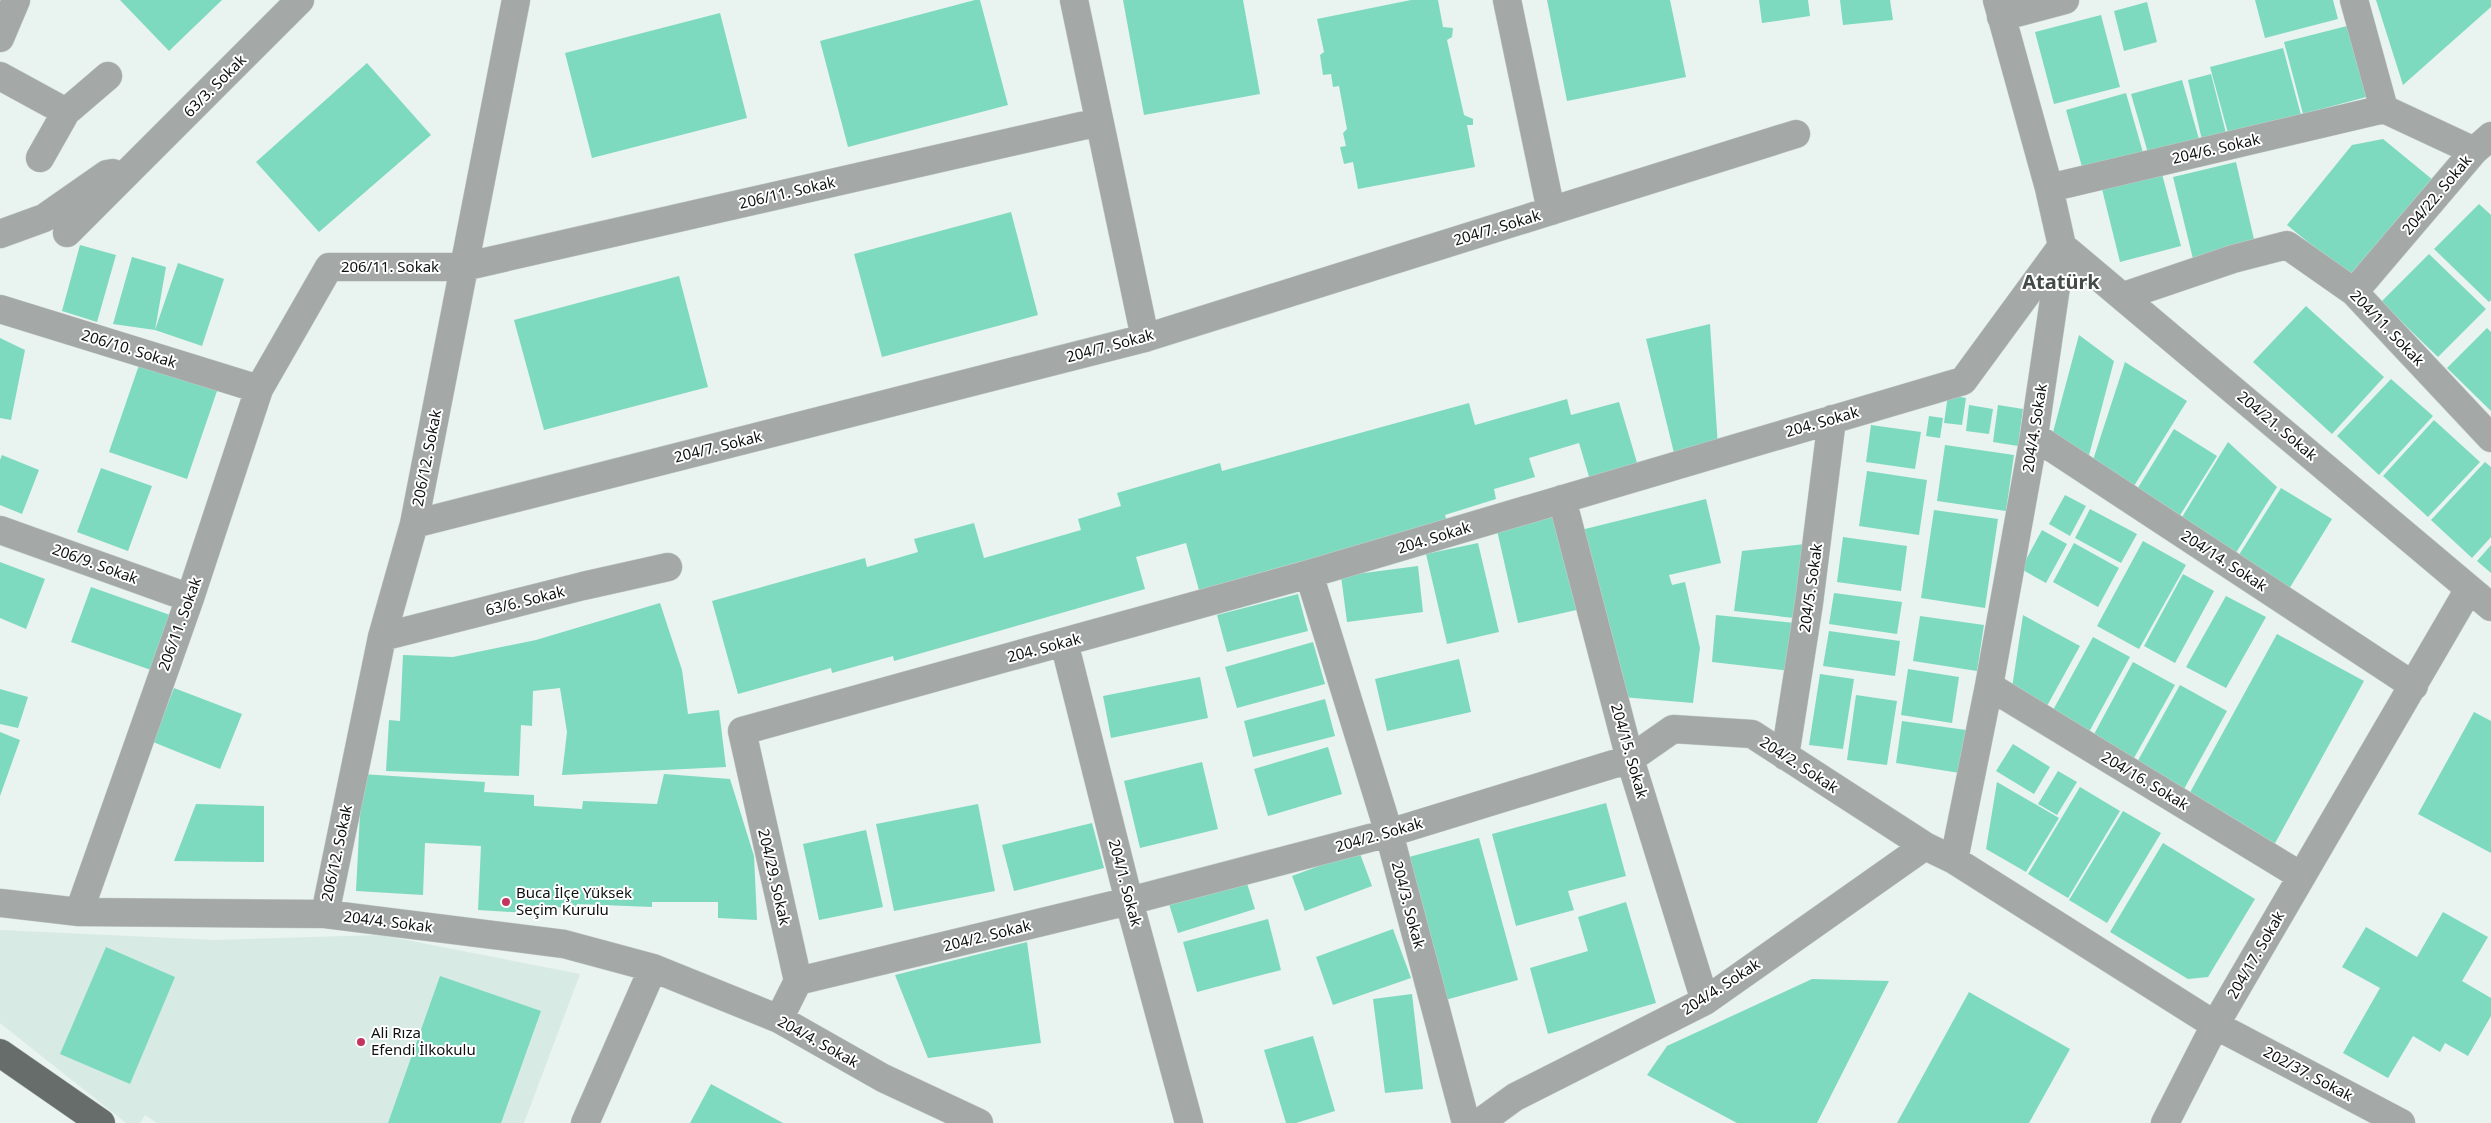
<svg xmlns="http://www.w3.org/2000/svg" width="2491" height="1123" font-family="'Noto Sans',sans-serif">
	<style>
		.built { fill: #d7eae3 }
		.building { fill: #7edabf }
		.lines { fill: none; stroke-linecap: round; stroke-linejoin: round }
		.minor-casing { stroke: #c6cfcb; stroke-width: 29 }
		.major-casing { stroke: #c6cfcb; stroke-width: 29 }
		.minor { stroke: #a4a9a7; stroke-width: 28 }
		.major { stroke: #666d6b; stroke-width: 28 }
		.poi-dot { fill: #c3345e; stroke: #fff; stroke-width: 2 }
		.labels { text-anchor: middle; stroke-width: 4; stroke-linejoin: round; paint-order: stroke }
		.street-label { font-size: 15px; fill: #0d100f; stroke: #fff }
		.poi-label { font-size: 15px; fill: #0d100f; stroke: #fff; text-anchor: start }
		.district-label { font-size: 20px; font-weight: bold; fill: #424b48; stroke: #fff }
	</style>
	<rect width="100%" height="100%" fill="#e9f3ef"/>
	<path class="built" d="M 0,930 L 214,940 L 381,935 L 580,974 L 524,1123 L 157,1123 L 145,1115 L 140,1123 L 126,1123 L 0,1023 Z"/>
	<path class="building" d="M 120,0 L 222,0 L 169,51 Z
		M 975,0 L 980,0 L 1008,105 L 848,147 L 820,41 Z
		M 1123,0 L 1243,0 L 1260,94 L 1144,115 Z
		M 1411,0 L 1438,0 L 1443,27 L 1453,28 L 1452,37 L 1447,40 L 1464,115 L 1473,119 L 1473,125 L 1467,125 L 1475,167 L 1358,189 L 1353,162 L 1344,164 L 1340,147 L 1346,146 L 1343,133 L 1347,129 L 1339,86 L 1333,87 L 1331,74 L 1323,75 L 1320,55 L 1324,52 L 1317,19 Z
		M 1547,0 L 1670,0 L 1686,77 L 1567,101 Z
		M 1759,0 L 1808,0 L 1810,16 L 1762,23 Z
		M 1840,0 L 1890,0 L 1893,20 L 1843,25 Z
		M 2255,0 L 2333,0 L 2338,19 L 2265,38 Z
		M 2376,0 L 2491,0 L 2491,7 L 2403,85 Z
		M 2147,2 L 2157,42 L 2124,51 L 2114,11 Z
		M 720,13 L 747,118 L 592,158 L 565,53 Z
		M 2101,15 L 2120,87 L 2054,104 L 2035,32 Z
		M 2351,25 L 2370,96 L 2303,114 L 2284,42 Z
		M 2283,48 L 2301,115 L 2228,133 L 2210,67 Z
		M 367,63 L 431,135 L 319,232 L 256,162 Z
		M 2211,74 L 2226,133 L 2202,140 L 2188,80 Z
		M 2182,80 L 2199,139 L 2148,153 L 2131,94 Z
		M 2126,93 L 2144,156 L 2084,174 L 2066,110 Z
		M 2383,139 L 2433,180 L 2352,278 L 2287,225 L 2352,145 Z
		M 2236,162 L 2256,248 L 2194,263 L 2173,177 Z
		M 2162,174 L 2181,246 L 2120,262 L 2102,189 Z
		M 2479,204 L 2491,215 L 2491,300 L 2489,302 L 2434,249 Z
		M 1011,212 L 1038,315 L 882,357 L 854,254 Z
		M 80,245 L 116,255 L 97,322 L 62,311 Z
		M 2429,254 L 2486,309 L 2438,357 L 2381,302 Z
		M 132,257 L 166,267 L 155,330 L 178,263 L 224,279 L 202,346 L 155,330 L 113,324 Z
		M 679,276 L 708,387 L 544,430 L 514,320 Z
		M 2306,306 L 2384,377 L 2332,434 L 2253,362 Z
		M 1710,324 L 1718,447 L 1674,453 L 1646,339 Z
		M 2487,328 L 2491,332 L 2491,411 L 2447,368 Z
		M 2079,335 L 2114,361 L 2088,459 L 2052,436 Z
		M 0,338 L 25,350 L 11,420 L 0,418 Z
		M 2125,362 L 2187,401 L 2134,486 L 2093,460 Z
		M 139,365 L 217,391 L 187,479 L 109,452 Z
		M 2391,379 L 2433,416 L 2379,475 L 2337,436 Z
		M 1948,395 L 1966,398 L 1962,425 L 1944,423 Z
		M 1567,399 L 1571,415 L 1619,402 L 1638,466 L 1590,480 L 1579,443 L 1529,458 L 1535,477 L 1494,489 L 1496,499 L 1445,515 L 1448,526 L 1300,567 L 1299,562 L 1199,590 L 1186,543 L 1136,557 L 1145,589 L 894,661 L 893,656 L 832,673 L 831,668 L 738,694 L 712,601 L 865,558 L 867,567 L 918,552 L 914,539 L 974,523 L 984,558 L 1081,530 L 1078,519 L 1121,506 L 1117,493 L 1220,463 L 1222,471 L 1469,403 L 1475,425 Z
		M 1969,405 L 1993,409 L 1989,434 L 1966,431 Z
		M 1998,405 L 2023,409 L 2018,446 L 1993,442 Z
		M 1929,416 L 1943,418 L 1940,438 L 1926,436 Z
		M 2434,420 L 2480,462 L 2428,517 L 2383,476 Z
		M 1871,425 L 1921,432 L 1915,469 L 1866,462 Z
		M 2174,429 L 2217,456 L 2179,517 L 2136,491 Z
		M 2228,442 L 2277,487 L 2234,556 L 2179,522 Z
		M 1945,445 L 2014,455 L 2006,511 L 1937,501 Z
		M 2,455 L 39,470 L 22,514 L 0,505 L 0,460 Z
		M 2485,462 L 2491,467 L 2491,537 L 2472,558 L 2431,520 Z
		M 101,468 L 152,486 L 128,551 L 77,532 Z
		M 1867,471 L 1927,480 L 1919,535 L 1859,526 Z
		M 2281,488 L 2332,519 L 2289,589 L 2237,558 Z
		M 2065,495 L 2086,506 L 2070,536 L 2049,524 Z
		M 1706,499 L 1721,563 L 1669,575 L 1672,585 L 1685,582 L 1700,648 L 1693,703 L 1622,697 L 1581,530 Z
		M 2090,509 L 2137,534 L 2121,563 L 2075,538 Z
		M 1934,510 L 1998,519 L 1985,608 L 1921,598 Z
		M 1560,512 L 1581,609 L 1518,623 L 1496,526 Z
		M 2042,530 L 2067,544 L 2046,583 L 2021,569 Z
		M 1843,537 L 1907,546 L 1901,591 L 1837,582 Z
		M 2143,541 L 2186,565 L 2139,649 L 2097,626 Z
		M 1478,543 L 1499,632 L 1447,644 L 1426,554 Z
		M 2074,543 L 2119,568 L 2098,607 L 2053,582 Z
		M 1805,544 L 1794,618 L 1734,611 L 1742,551 Z
		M 2491,545 L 2491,573 L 2477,561 Z
		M 0,562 L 45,579 L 26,629 L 0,618 Z
		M 1418,566 L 1423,612 L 1347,622 L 1341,576 Z
		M 2183,574 L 2214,591 L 2175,663 L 2144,646 Z
		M 91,587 L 170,615 L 151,670 L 71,642 Z
		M 1834,593 L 1902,602 L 1897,634 L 1829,624 Z
		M 1298,594 L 1308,631 L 1227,652 L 1217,615 Z
		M 2226,596 L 2266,617 L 2226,688 L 2186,667 Z
		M 660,603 L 682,670 L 688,714 L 719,710 L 726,767 L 562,775 L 567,732 L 560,688 L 533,691 L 532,726 L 521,725 L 519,776 L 386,771 L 389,720 L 400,721 L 403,655 L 453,657 L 536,640 Z
		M 1716,615 L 1795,623 L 1790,671 L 1712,662 Z
		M 2023,615 L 2080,646 L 2047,706 L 2012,688 Z
		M 1920,616 L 1984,625 L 1977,671 L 1913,661 Z
		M 1829,631 L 1900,641 L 1895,676 L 1823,666 Z
		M 2277,634 L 2364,681 L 2274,845 L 2187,798 Z
		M 2093,637 L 2130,657 L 2089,732 L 2052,712 Z
		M 1313,642 L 1325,684 L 1237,708 L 1225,667 Z
		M 1459,659 L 1471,712 L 1387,731 L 1375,679 Z
		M 2133,662 L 2175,685 L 2134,758 L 2093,736 Z
		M 1908,669 L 1959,677 L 1952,723 L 1901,715 Z
		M 1820,674 L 1854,679 L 1843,749 L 1809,745 Z
		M 1200,677 L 1208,718 L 1111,738 L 1103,696 Z
		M 2180,685 L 2227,711 L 2184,789 L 2136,764 Z
		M 174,688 L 242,714 L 220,769 L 153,742 Z
		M 0,689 L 28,697 L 18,728 L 0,724 Z
		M 1856,695 L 1897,701 L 1887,765 L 1847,760 Z
		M 1325,699 L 1335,736 L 1253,757 L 1244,721 Z
		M 2474,712 L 2491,721 L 2491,853 L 2418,814 Z
		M 1902,721 L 1966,730 L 1960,773 L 1896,763 Z
		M 0,732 L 20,740 L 0,796 Z
		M 2013,744 L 2050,767 L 2034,794 L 1996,771 Z
		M 1328,747 L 1342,794 L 1268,816 L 1254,769 Z
		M 1202,762 L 1218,829 L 1140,848 L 1124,781 Z
		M 2058,771 L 2077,782 L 2057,815 L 2038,804 Z
		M 362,774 L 485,782 L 484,792 L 534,795 L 534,806 L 582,809 L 583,801 L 657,804 L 664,774 L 730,779 L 754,856 L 757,920 L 718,918 L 718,902 L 652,902 L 652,907 L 577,904 L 577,908 L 528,906 L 528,913 L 478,910 L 481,846 L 425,843 L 423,895 L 356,891 Z
		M 1997,782 L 2059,818 L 2026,872 L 1986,849 Z
		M 2080,787 L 2120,811 L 2068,898 L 2028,874 Z
		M 1606,803 L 1626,876 L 1568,891 L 1574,910 L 1516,926 L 1492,834 Z
		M 196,804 L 264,806 L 264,862 L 174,861 Z
		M 978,804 L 995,891 L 894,911 L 876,824 Z
		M 2123,811 L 2161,833 L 2107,923 L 2069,900 Z
		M 1092,823 L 1104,868 L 1014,891 L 1002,845 Z
		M 866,830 L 883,907 L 819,920 L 803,844 Z
		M 1479,838 L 1518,980 L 1438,1002 L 1398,860 Z
		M 2163,843 L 2255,899 L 2208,977 L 2188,979 L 2110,932 Z
		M 1359,851 L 1372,886 L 1305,911 L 1292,876 Z
		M 1246,880 L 1255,909 L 1178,933 L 1169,904 Z
		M 1626,902 L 1656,1003 L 1548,1034 L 1530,968 L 1588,951 L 1578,917 Z
		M 2443,912 L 2488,937 L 2462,981 L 2491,998 L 2491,1016 L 2468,1056 L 2445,1043 L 2440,1052 L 2413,1036 L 2388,1078 L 2343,1053 L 2380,988 L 2342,967 L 2366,927 L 2417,957 Z
		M 1268,919 L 1281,970 L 1197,992 L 1183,942 Z
		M 1393,929 L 1411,978 L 1333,1005 L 1316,957 Z
		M 1027,942 L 1041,1043 L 928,1058 L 895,975 Z
		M 106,947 L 175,977 L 130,1084 L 60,1054 Z
		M 440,976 L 541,1011 L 501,1123 L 388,1123 Z
		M 1812,979 L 1889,981 L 1817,1123 L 1737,1123 L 1647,1075 L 1667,1046 Z
		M 1969,992 L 2070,1049 L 2029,1123 L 1897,1123 Z
		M 1412,994 L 1423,1089 L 1385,1093 L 1373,999 Z
		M 1313,1036 L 1335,1111 L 1296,1123 L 1286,1123 L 1264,1050 Z
		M 711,1084 L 783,1123 L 690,1123 Z"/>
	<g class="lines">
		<g class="minor-casing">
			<path id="minor" d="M 1074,0 L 1145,338
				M 1507,0 L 1551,211
				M 2354,0 L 2384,109
				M 2001,17 L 2065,0
				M 0,38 L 16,0
				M 0,76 L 66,112
				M 2474,151 L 2491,136
				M 40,158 L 66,112 L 108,76
				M 2049,188 L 2384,109
				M 67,233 L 300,0
				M 0,234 L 44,218 L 107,174 L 113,173
				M 2062,246 L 2491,607
				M 2354,292 L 2474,151 L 2384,109
				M 2124,296 L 2233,259 L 2287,245 L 2354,292 L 2491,438
				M 0,309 L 259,389
				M 2034,436 L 2414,686
				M 1562,499 L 1630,759 L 1705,1001
				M 414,524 L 1145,338 L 1796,134
				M 0,530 L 190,598
				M 1309,574 L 1389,833 L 1466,1123
				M 382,637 L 583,586 L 668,567
				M 1064,642 L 1129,901 L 1189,1123
				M 1989,686 L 2301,876
				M 1785,756 L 1809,603 L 1832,419
				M 1954,860 L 1989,686 L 2034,436 L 2062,246 L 2049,188 L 1997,0
				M 0,903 L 79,912 L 325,914 L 564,944 L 653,968 L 779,1019 L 883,1078 L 979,1123
				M 79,912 L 190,598 L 259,389 L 329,267 L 463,267 L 1099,122
				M 325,914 L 382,637 L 414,524 L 516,0
				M 798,981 L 1129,901 L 1389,833 L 1630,759 L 1673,729 L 1752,734 L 1925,846 L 1954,860 L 2215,1025 L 2401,1123
				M 779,1019 L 798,981 L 742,731 L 1309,574 L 1963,381 L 2062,246
				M 585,1123 L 653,968
				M 1479,1123 L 1515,1097 L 1705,1001 L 1925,846
				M 2165,1123 L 2215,1025 L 2469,589"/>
		</g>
		<g class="major-casing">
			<path id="major" d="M 0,1053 L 101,1123"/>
		</g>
		<use href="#minor" class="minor"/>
		<use href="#major" class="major"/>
	</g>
	<g class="poi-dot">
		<circle cx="506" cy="902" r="5"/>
		<circle cx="361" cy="1042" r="5"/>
	</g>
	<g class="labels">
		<g class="street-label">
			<text transform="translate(215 86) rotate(-45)" y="5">63/3. Sokak</text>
			<text transform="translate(2216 149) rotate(-13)" y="5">204/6. Sokak</text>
			<text transform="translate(787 193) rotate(-13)" y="5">206/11. Sokak</text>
			<text transform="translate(2437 195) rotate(-50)" y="5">204/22. Sokak</text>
			<text transform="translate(1497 228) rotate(-17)" y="5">204/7. Sokak</text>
			<text x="390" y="272">206/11. Sokak</text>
			<text transform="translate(2387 328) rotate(46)" y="5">204/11. Sokak</text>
			<text transform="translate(1110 346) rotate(-15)" y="5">204/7. Sokak</text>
			<text transform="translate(129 349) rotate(17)" y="5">206/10. Sokak</text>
			<text transform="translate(1822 422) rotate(-16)" y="5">204. Sokak</text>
			<text transform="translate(2277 426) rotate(40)" y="5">204/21. Sokak</text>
			<text transform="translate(2035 428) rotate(-81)" y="5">204/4. Sokak</text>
			<text transform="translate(718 447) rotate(-14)" y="5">204/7. Sokak</text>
			<text transform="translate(427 458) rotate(-79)" y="5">206/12. Sokak</text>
			<text transform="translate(1434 538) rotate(-17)" y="5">204. Sokak</text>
			<text transform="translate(2224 561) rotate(33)" y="5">204/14. Sokak</text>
			<text transform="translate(95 564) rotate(20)" y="5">206/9. Sokak</text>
			<text transform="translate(1811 588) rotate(-82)" y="5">204/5. Sokak</text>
			<text transform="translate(525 601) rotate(-14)" y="5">63/6. Sokak</text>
			<text transform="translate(180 624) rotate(-70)" y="5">206/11. Sokak</text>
			<text transform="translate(1044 648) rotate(-15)" y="5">204. Sokak</text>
			<text transform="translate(1629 751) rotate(74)" y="5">204/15. Sokak</text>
			<text transform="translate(1799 765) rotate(33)" y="5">204/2. Sokak</text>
			<text transform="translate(2145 781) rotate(31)" y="5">204/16. Sokak</text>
			<text transform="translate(1379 835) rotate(-16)" y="5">204/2. Sokak</text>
			<text transform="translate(337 853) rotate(-78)" y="5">206/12. Sokak</text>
			<text transform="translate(774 877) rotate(77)" y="5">204/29. Sokak</text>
			<text transform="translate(1125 883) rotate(75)" y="5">204/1. Sokak</text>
			<text transform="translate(1408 905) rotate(75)" y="5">204/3. Sokak</text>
			<text transform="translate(388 922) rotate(7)" y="5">204/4. Sokak</text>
			<text transform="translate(987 936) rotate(-14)" y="5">204/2. Sokak</text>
			<text transform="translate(2256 955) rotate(-60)" y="5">204/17. Sokak</text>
			<text transform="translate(1721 987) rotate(-33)" y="5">204/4. Sokak</text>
			<text transform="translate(818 1042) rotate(29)" y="5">204/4. Sokak</text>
			<text transform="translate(2308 1074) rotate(28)" y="5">202/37. Sokak</text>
		</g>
		<g class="poi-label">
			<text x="516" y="898">Buca İlçe Yüksek<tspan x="516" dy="17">Seçim Kurulu</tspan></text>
			<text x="371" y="1038">Ali Rıza<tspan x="371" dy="17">Efendi İlkokulu</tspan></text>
		</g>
		<g class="district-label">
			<text x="2061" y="289">Atatürk</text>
		</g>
	</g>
</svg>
